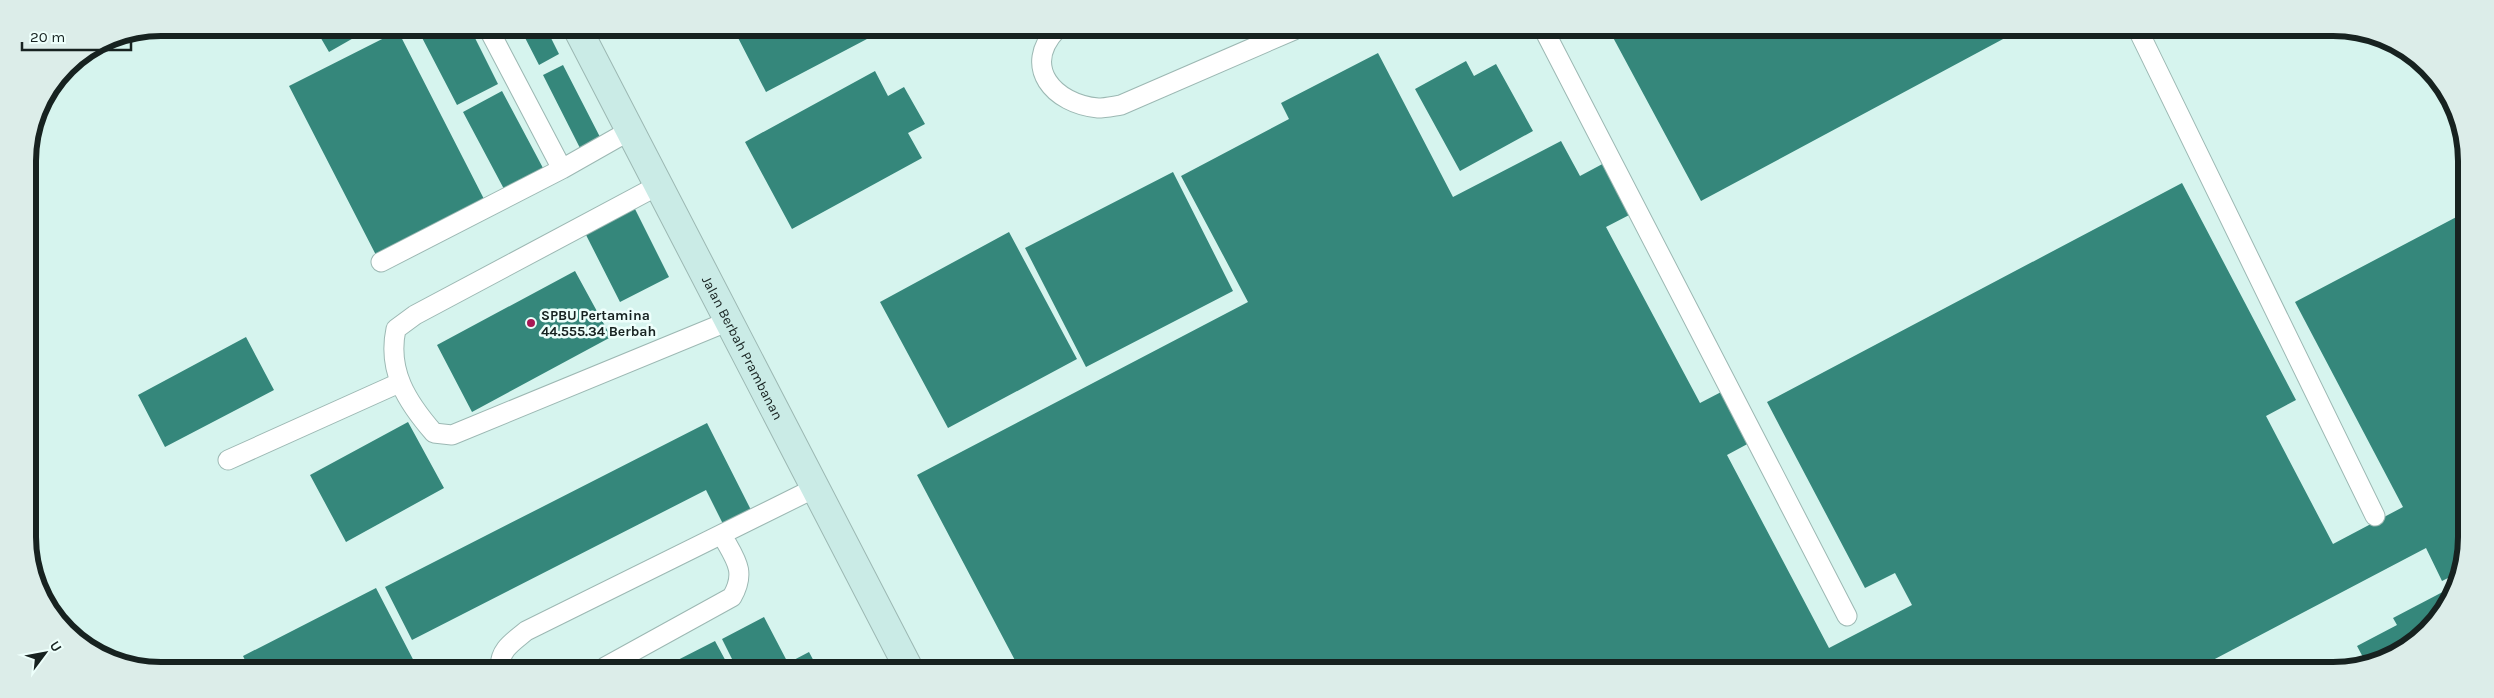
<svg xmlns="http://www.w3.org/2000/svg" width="2494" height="698" font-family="Karla,sans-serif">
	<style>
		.building { fill: #35877b }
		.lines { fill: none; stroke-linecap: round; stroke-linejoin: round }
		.lane-casing { stroke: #9cb8b3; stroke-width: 21 }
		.secondary-casing { stroke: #9cb8b3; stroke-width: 30 }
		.lane { stroke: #fff; stroke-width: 19 }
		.secondary { stroke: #caebe6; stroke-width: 28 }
		.poi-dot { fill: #a81855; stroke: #edfffb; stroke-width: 2 }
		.labels { text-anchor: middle; stroke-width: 5; stroke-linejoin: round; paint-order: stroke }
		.poi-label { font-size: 14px; font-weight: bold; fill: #172220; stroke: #edfffb; text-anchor: start }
		.street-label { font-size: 14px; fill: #172220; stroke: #edfffb }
		.rim { fill: none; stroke: #172220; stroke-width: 6 }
	</style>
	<rect width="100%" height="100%" fill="#d6f4ee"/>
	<path class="building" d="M 315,28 L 371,28 L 329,52 Z
		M 417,28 L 470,28 L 498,84 L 457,105 Z
		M 520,28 L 546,28 L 559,54 L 539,65 Z
		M 736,29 L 886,29 L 766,92 L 734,30 Z
		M 1609,30 L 2018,31 L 1701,201 Z
		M 398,31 L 485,201 L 377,257 L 289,86 Z
		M 1378,53 L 1453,197 L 1561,141 L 1580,176 L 1608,161 L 1635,212 L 1606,227 L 1700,403 L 1725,390 L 1753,441 L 1727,455 L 1829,648 L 1912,605 L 1895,573 L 1865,588 L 1767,402 L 2182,183 L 2296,400 L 2266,416 L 2333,544 L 2403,507 L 2295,302 L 2464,213 L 2462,571 L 2442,581 L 2426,548 L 2194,670 L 1019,668 L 917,475 L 1248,302 L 1181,176 L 1289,119 L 1281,103 Z
		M 1466,61 L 1474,76 L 1496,64 L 1533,131 L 1460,171 L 1415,89 Z
		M 563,65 L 601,139 L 581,150 L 543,75 Z
		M 875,71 L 888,96 L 904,87 L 925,124 L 908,133 L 922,158 L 792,229 L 745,142 Z
		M 502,91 L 543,168 L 504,189 L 463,112 Z
		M 1173,172 L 1233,291 L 1086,367 L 1025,248 Z
		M 633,205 L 669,277 L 620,302 L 584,231 Z
		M 1009,232 L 1077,359 L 948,428 L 880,302 Z
		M 575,271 L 611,337 L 472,412 L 437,345 Z
		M 246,337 L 274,390 L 165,447 L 138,395 Z
		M 408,422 L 444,488 L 346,542 L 310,475 Z
		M 707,423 L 751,510 L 723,524 L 706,490 L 412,640 L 385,587 Z
		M 2456,585 L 2444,611 L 2414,643 L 2365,661 L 2357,646 L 2397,625 L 2393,618 Z
		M 376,588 L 417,667 L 248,666 L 243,656 Z
		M 764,617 L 788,663 L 809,652 L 817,667 L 736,667 L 722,639 Z
		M 715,641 L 729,667 L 664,667 Z
		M 2301,663 L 2305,670 L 2287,670 Z"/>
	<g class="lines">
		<g class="lane-casing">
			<path id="lane" d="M 488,28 L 562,169
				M 1057,29 C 1021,67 1054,104 1098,108 C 1105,108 1114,106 1121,105 L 1294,30
				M 1544,30 L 1847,616
				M 2139,32 L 2375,516
				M 659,185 L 415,315 L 396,329 C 387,371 407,402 434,433 L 452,435 L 729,321
				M 381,262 L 562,169 L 629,131
				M 228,460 L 399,383
				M 500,667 C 500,649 513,642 526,631 L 815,488
				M 605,667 L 732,597 C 747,571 735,559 722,535"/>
		</g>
		<g class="secondary-casing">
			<g id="secondary">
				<path id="s1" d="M 577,28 L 908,667"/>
			</g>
		</g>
		<use href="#lane" class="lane"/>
		<use href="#secondary" class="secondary"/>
	</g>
	<circle class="poi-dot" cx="531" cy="323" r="5"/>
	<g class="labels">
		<g class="poi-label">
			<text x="541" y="320">SPBU Pertamina<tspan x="541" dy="16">44.555.34 Berbah</tspan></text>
		</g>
		<g class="street-label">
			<text dy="5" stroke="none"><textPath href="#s1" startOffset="360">Jalan Berbah Prambanan</textPath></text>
		</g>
	</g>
	<path d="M0 0H2494V698H0ZM161 36H2333A125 125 0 0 1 2458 161V537A125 125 0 0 1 2333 662H161A125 125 0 0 1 36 537V161A125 125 0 0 1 161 36Z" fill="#dcede9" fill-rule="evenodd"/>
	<path class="rim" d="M161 36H2333A125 125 0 0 1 2458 161V537A125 125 0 0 1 2333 662H161A125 125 0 0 1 36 537V161A125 125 0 0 1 161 36Z"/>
	<g transform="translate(45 653) rotate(58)" stroke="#edfffb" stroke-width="4" paint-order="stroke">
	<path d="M0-4L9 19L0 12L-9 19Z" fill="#172220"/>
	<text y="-8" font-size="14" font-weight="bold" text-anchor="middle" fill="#172220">U</text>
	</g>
	<path d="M22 42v8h109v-8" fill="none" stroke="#172220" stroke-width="2.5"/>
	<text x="30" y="42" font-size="15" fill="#172220" stroke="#edfffb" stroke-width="4" paint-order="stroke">20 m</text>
</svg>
